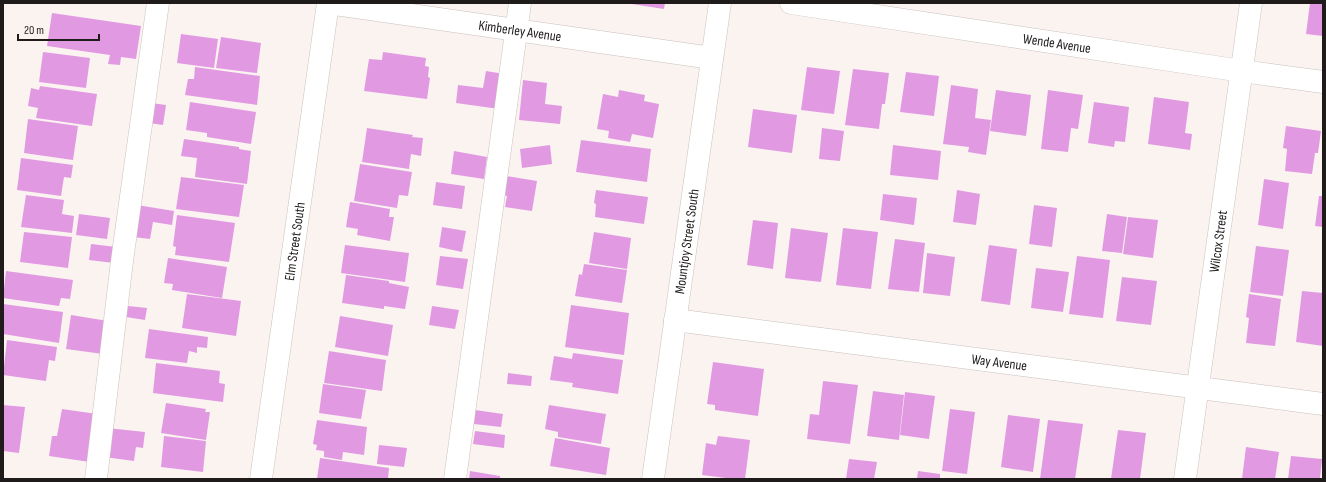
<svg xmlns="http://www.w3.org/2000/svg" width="1326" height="482" font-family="'Sofia Sans Condensed',sans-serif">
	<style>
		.building { fill: #e19ae2 }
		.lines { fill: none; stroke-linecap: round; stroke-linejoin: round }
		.minor-casing { stroke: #c9c1be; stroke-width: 23 }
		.minor { stroke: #fff; stroke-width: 22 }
		.labels { text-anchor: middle; stroke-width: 3.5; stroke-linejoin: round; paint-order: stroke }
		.street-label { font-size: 14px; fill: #1e1b1a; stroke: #fbf3f0 }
	</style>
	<rect width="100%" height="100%" fill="#fbf3f0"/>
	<path class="building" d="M 625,3 L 665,3 L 664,9 Z
		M 1310,3 L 1323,3 L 1323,36 L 1306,34 Z
		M 52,13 L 141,26 L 136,59 L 121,57 L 120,65 L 108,64 L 110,55 L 47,46 Z
		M 181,34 L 218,39 L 214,68 L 177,63 Z
		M 221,37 L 261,43 L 257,73 L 216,68 Z
		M 43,52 L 90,58 L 86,88 L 39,82 Z
		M 383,52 L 426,58 L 425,66 L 429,67 L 428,77 L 430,78 L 427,99 L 364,91 L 369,59 L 382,60 Z
		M 195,67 L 260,76 L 257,105 L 185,95 L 188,79 L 194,79 Z
		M 807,67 L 840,71 L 834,114 L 801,110 Z
		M 853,69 L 889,73 L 885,104 L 882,104 L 879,129 L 845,125 Z
		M 486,71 L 504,74 L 499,109 L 456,103 L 458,85 L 483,88 Z
		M 906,72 L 939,76 L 934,116 L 900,112 Z
		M 523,80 L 547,83 L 545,104 L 562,106 L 560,124 L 519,120 Z
		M 951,85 L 978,89 L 975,118 L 991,120 L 986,155 L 968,152 L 969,147 L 943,144 Z
		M 40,86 L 97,94 L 92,126 L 36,118 L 38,108 L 28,106 L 31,88 L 39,90 Z
		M 619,90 L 645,95 L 644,101 L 659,104 L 653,138 L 632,134 L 630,142 L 608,138 L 609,131 L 597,129 L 603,94 L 618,97 Z
		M 996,90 L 1031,95 L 1026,136 L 990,131 Z
		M 1048,90 L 1083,95 L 1078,129 L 1071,128 L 1068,152 L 1041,149 Z
		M 1154,97 L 1189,102 L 1185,133 L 1192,134 L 1190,150 L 1148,144 Z
		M 190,102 L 256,112 L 251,144 L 207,137 L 207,133 L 186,130 Z
		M 1094,102 L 1129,107 L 1125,142 L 1115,141 L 1114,147 L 1088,143 Z
		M 151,103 L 166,105 L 163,125 L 149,123 Z
		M 753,109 L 797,115 L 792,153 L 748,147 Z
		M 28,119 L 78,126 L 73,160 L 24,153 Z
		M 1286,126 L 1321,131 L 1318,153 L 1315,153 L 1312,174 L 1285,171 L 1287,149 L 1283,148 Z
		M 367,128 L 413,135 L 412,137 L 423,138 L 421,156 L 411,154 L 409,169 L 362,162 Z
		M 822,128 L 844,131 L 840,161 L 819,159 Z
		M 184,139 L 239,147 L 239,149 L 251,151 L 247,184 L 195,177 L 197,158 L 181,156 Z
		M 581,140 L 651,149 L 647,182 L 576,172 Z
		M 550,145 L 552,164 L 522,168 L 520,149 Z
		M 893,145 L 941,151 L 938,180 L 890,175 Z
		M 454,151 L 487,157 L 484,179 L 451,174 Z
		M 21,158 L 73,165 L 71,178 L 64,177 L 61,196 L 17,190 Z
		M 360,164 L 412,172 L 408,196 L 399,195 L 397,208 L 354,201 Z
		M 506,176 L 537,181 L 532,211 L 505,207 L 507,196 L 503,195 Z
		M 181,177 L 244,185 L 239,217 L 176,209 Z
		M 1264,179 L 1289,183 L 1283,229 L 1258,225 Z
		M 436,182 L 465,186 L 462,209 L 433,205 Z
		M 596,190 L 648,197 L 644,224 L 595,217 L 596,204 L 594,203 Z
		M 957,190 L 980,194 L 976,225 L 953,222 Z
		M 883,194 L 917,198 L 914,225 L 880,220 Z
		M 26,195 L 64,200 L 62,214 L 74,216 L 72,233 L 21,227 Z
		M 1319,196 L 1323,196 L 1323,227 L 1315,226 Z
		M 350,202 L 390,209 L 389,217 L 394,217 L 390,241 L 357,235 L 358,229 L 346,227 Z
		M 137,205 L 174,211 L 172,225 L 153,222 L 150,239 L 133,237 Z
		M 1034,205 L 1057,208 L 1052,247 L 1029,244 Z
		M 79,214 L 110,218 L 107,239 L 76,235 Z
		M 1107,214 L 1127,217 L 1122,253 L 1102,251 Z
		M 177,215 L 235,223 L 229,262 L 175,255 L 176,247 L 173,246 Z
		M 1128,217 L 1158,220 L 1153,258 L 1123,254 Z
		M 753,220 L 778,223 L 773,269 L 747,265 Z
		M 442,227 L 466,231 L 462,252 L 439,247 Z
		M 791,228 L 828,233 L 821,282 L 785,278 Z
		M 843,228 L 878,232 L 871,289 L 836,285 Z
		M 24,232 L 72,237 L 68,268 L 20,262 Z
		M 594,232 L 631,238 L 627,269 L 589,263 Z
		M 895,239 L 925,243 L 919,292 L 888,289 Z
		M 91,244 L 116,247 L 114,263 L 89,260 Z
		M 345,245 L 409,253 L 405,282 L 341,273 Z
		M 989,245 L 1017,249 L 1010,305 L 981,301 Z
		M 1256,246 L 1289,250 L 1283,296 L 1250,292 Z
		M 927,253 L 955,257 L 950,296 L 923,293 Z
		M 440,256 L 468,259 L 463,289 L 436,285 Z
		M 1077,256 L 1110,260 L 1103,318 L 1069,314 Z
		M 168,258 L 227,267 L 222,298 L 172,290 L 173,284 L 164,283 Z
		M 584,264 L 627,270 L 622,303 L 575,296 L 579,274 L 582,275 Z
		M 1036,268 L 1069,272 L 1063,312 L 1031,308 Z
		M 6,271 L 73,280 L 70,299 L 61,298 L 59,306 L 3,298 Z
		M 346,275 L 389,281 L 389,283 L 409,287 L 405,309 L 384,306 L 384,309 L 342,303 Z
		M 1122,277 L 1157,281 L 1151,325 L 1116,321 Z
		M 1302,291 L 1323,293 L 1323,346 L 1296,342 Z
		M 187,294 L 241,301 L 236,336 L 182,328 Z
		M 1249,294 L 1281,299 L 1275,346 L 1246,343 L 1249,318 L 1246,317 Z
		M 3,304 L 63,312 L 59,343 L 3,334 Z
		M 571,305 L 629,313 L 624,355 L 565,347 Z
		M 128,306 L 147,308 L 145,320 L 126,317 Z
		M 432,306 L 459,310 L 455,329 L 429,325 Z
		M 71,315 L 108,321 L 103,354 L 66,349 Z
		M 340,316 L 393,325 L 388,356 L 335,347 Z
		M 149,329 L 208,337 L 207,348 L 197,347 L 197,353 L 189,351 L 187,363 L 145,358 Z
		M 7,340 L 57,347 L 55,361 L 49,360 L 46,381 L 3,375 Z
		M 329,351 L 386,360 L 382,391 L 324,383 Z
		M 573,353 L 623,360 L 618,394 L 572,387 L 573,383 L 550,380 L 554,356 L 572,359 Z
		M 713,362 L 764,369 L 758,416 L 715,410 L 715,405 L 707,404 Z
		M 156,363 L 220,371 L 219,383 L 225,384 L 223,402 L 153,393 Z
		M 508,373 L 532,376 L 531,386 L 507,384 Z
		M 823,381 L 858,385 L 850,444 L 807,439 L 810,414 L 819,415 Z
		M 323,384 L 366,390 L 361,419 L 319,413 Z
		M 873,391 L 904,395 L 899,440 L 867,436 Z
		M 905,392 L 935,396 L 929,439 L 900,435 Z
		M 166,403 L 206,409 L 205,412 L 210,412 L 206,440 L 161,433 Z
		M 3,405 L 25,407 L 19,453 L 3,451 Z
		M 549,405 L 606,414 L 601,444 L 558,437 L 558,432 L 545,429 Z
		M 62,409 L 97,414 L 90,462 L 49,456 L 52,436 L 57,436 Z
		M 950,409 L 975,412 L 967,474 L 942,471 Z
		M 475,410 L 503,414 L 501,427 L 474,424 Z
		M 1008,415 L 1040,419 L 1033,472 L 1001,467 Z
		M 317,420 L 367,427 L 364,455 L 343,452 L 342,460 L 324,457 L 324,451 L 316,450 L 317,445 L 313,444 Z
		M 1048,420 L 1083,424 L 1075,479 L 1040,479 Z
		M 107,428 L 145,432 L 143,448 L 136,447 L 134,461 L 104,457 Z
		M 1118,430 L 1146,433 L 1140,479 L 1111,479 Z
		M 475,431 L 505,435 L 504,448 L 473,444 Z
		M 164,436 L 206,441 L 203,472 L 161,467 Z
		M 718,436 L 750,440 L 745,479 L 734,479 L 702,475 L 706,443 L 716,445 Z
		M 555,438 L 610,448 L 606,475 L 550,466 Z
		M 379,445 L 407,448 L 404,467 L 377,464 Z
		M 1246,447 L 1279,452 L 1275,479 L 1242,479 Z
		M 1291,456 L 1322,459 L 1320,479 L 1288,479 Z
		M 320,458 L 389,468 L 388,479 L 317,479 Z
		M 849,459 L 877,462 L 874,479 L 846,479 Z
		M 470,471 L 500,476 L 500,479 L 469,479 Z
		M 918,471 L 940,474 L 940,479 L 917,479 Z"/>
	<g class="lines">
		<g class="minor-casing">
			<g id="minor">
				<path id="s1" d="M 328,3 L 712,58"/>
				<path id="s2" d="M 791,3 L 1242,71 L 1323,82"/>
				<path id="s3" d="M 675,320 L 1323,404"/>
				<path d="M 96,479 L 122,261 L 158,3"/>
				<path id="s4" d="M 261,479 L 328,3"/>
				<path d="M 455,479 L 520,3"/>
				<path id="s5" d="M 653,479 L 720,3"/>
				<path id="s6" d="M 1185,479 L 1251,3"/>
			</g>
		</g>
		<use href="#minor" class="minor"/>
	</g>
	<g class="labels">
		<g class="street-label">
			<text dy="5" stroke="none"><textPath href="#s1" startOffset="194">Kimberley Avenue</textPath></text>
			<text dy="5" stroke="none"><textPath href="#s2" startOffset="269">Wende Avenue</textPath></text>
			<text dy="5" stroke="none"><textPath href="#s4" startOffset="240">Elm Street South</textPath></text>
			<text dy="5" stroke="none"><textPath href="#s5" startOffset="240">Mountjoy Street South</textPath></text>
			<text dy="5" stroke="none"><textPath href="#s6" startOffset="240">Wilcox Street</textPath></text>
			<text dy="5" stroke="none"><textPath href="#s3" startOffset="327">Way Avenue</textPath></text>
		</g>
	</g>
	<rect width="1326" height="482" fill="none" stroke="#1e1b1a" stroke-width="8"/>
	<path d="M18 34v6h81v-6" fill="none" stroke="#1e1b1a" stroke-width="2"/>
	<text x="24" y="34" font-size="12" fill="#1e1b1a" stroke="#fbf3f0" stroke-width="3" paint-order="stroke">20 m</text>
</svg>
